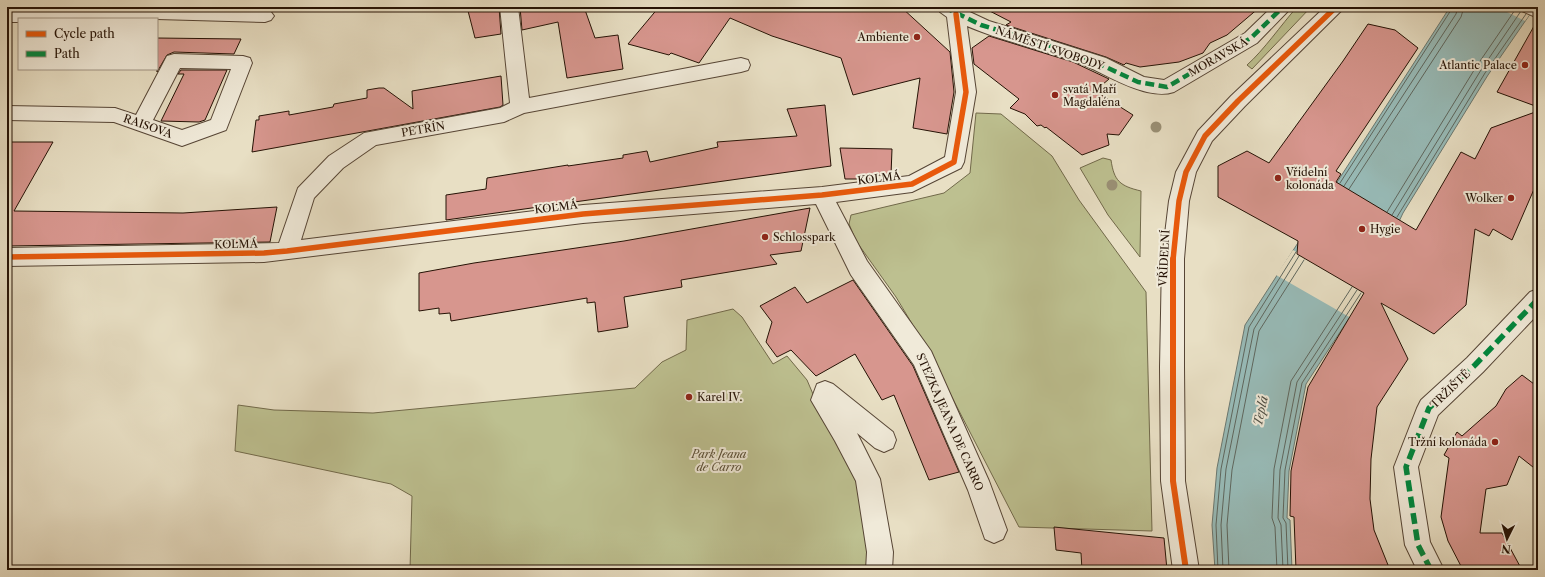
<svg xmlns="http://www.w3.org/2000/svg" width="1545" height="577" font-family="'Libre Caslon Text',serif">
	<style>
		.green { fill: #bdc090; stroke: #71694a }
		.water { fill: #98bcb9; stroke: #6a7871 }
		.pier { fill: #e8dfc4 }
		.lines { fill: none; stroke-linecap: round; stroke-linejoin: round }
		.shore { stroke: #5e675f; stroke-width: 1 }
		.building { fill: #d7968e; stroke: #251205 }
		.minor-casing { stroke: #564535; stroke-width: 2 }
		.minor { fill: #f0ead9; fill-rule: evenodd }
		.quiet-far1 { stroke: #00873e; stroke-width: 4.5; stroke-dasharray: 9 4.5; stroke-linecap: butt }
		.quiet { stroke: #00873e; stroke-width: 5.5; stroke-dasharray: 11 5.5; stroke-linecap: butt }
		.cycleway-far1-casing { stroke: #f0ead9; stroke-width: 8 }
		.cycleway-casing { stroke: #f0ead9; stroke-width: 9 }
		.cycleway-far1 { stroke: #e8590c; stroke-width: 5.5 }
		.cycleway { stroke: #e8590c; stroke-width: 6 }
		.tree { fill: #9a9076 }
		.poi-dot { fill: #8f2418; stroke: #f0ead9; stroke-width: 1.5 }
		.labels { text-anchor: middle; stroke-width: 4; stroke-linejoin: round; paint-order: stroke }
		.poi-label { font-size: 11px; fill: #251205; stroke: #f0ead9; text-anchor: start }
		.street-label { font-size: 11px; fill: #251205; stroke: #f0ead9 }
		.park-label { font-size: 11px; font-style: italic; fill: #5a4f36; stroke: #f0ead9 }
		.water-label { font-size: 12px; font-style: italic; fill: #4d4e44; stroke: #f0ead9 }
	</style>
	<rect width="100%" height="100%" fill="#e8dfc4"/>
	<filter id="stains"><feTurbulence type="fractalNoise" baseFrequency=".005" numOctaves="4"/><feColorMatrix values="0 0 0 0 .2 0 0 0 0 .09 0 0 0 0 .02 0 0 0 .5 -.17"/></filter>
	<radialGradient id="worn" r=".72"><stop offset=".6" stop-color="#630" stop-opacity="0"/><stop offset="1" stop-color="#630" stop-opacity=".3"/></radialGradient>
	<path class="green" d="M 1297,7 L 1311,7 L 1252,69 L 1247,65 C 1264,50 1281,25 1297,7 Z
		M 976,113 L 1001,114 L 1052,156 L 1079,200 L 1146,292 L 1152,531 L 1019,527 L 926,347 L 896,297 L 856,241 L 849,224 L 851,215 L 944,193 L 970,173 Z
		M 1103,158 L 1111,160 C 1114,181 1120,186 1141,191 L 1140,257 L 1108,215 L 1080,168 Z
		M 733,309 L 742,317 L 773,364 L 787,356 L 807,380 L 821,413 L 852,469 L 861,492 L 873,550 L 868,570 L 410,570 L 412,496 L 391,484 L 235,451 L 238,405 L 274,410 L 373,413 L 635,388 L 662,362 L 686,350 L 687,320 Z"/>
	<path class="water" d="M 1450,7 L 1535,7 L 1488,75 L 1403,213 L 1365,294 L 1306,384 L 1289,471 L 1287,518 L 1290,520 L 1292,570 L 1215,570 L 1212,525 L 1217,468 L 1245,325 Z"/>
	<path class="pier" d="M 1497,7 L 1535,7 L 1525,21 Z
		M 1293,250 L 1365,294 L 1351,318 L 1276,275 Z"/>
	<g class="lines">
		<path class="shore" d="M 1340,183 L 1453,7
			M 1344,186 L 1456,14 L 1458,7
			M 1349,189 L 1461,17 L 1464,7
			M 1387,212 L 1476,67 L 1517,7
			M 1392,215 L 1481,70 L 1521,11
			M 1397,217 L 1485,73 L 1526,14
			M 1218,570 L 1216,525 L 1221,469 L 1249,327 L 1296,252
			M 1223,570 L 1221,525 L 1226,469 L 1254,329 L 1299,256
			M 1229,570 L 1227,525 L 1232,470 L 1259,331 L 1304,260
			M 1277,570 L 1275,527 L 1272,518 L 1274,469 L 1291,381 L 1352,287
			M 1283,570 L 1281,525 L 1278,518 L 1280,470 L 1297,382 L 1357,290
			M 1288,570 L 1286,523 L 1283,518 L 1285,470 L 1302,383 L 1361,293"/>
	</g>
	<path class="building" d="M 467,7 L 499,7 L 501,34 L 475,38 Z
		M 520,7 L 584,7 L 595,38 L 618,35 L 623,69 L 567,78 L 558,22 L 522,30 Z
		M 659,7 L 901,7 L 950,52 L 954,92 L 947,134 L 913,128 L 920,78 L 853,95 L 841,58 L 772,36 L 730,18 L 699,63 L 671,53 L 669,55 L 628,44 Z
		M 982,7 L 1260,7 L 1227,35 L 1210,43 L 1203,53 L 1179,62 L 1140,67 L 1126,63 L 1124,65 L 1106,57 L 1006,25 L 1011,22 Z
		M 1538,19 L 1538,107 L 1497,92 Z
		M 1368,24 L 1395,30 L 1418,48 L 1336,171 L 1341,174 L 1336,182 L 1416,230 L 1461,152 L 1475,159 L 1491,128 L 1538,111 L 1538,180 L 1512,240 L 1493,229 L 1489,236 L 1475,229 L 1466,305 L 1434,334 L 1381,303 L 1408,359 L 1377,407 L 1371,459 L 1370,499 L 1374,530 L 1390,570 L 1296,570 L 1294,517 L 1290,516 L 1291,471 L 1308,387 L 1364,293 L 1297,254 L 1298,241 L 1218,197 L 1218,166 L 1247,151 L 1269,163 L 1343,61 Z
		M 989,36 L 1073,62 L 1109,79 L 1095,91 L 1133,115 L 1119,135 L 1107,134 L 1109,145 L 1082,155 L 1046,127 L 1045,128 L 1041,125 L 1037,126 L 1025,114 L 1010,108 L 1019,99 L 974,64 L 972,48 Z
		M 157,38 L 241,39 L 234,54 L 174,52 L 167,55 L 157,72 Z
		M 181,70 L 227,70 L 205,120 L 199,122 L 161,121 L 184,74 L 178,74 Z
		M 501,76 L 503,105 L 500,107 L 252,152 L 256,120 L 259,120 L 259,116 L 289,111 L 289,115 L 333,107 L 334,104 L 367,98 L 367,90 L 379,88 L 384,88 L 413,109 L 412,91 Z
		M 825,105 L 831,166 L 446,220 L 446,195 L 486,189 L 487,178 L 568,165 L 568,166 L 623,158 L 623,155 L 647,151 L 650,162 L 718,147 L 717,142 L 797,136 L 787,109 Z
		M 7,142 L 53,142 L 14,211 L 183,213 L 277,207 L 270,242 L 7,246 Z
		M 840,148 L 892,149 L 891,175 L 872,175 L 872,179 L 845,179 Z
		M 810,208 L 801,251 L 770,255 L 777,264 L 681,280 L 682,287 L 624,297 L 628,327 L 598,332 L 595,302 L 587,303 L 587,298 L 451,321 L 450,313 L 439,314 L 439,308 L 419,311 L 419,273 L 474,263 L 624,241 Z
		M 853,280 L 913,366 L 959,472 L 929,480 L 894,395 L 882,400 L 855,354 L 816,376 L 791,350 L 777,357 L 766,342 L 772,322 L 760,306 L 795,287 L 807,303 Z
		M 1522,375 L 1538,387 L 1538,471 L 1519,456 L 1507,485 L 1486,489 L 1480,533 L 1502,533 L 1522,570 L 1463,570 L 1448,541 L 1441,517 L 1449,458 L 1444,455 L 1457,432 L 1462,436 L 1496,406 L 1506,389 Z
		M 1054,527 L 1164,538 L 1167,570 L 1082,570 L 1081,553 L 1056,550 Z"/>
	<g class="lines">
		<g class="minor-casing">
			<path id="minor" d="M 108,7 L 265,10 L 271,12 L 274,16 L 271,20 L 265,22 L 157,19 L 19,19 L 19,22 L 7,22 L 7,10 Z
				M 500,7 L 518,7 L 529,98 L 741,58 L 748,60 L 750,65 L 748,70 L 741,72 L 524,113 L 504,122 L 376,145 L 343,168 L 314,198 L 301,240 L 583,205 L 822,187 L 909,176 L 945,157 L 956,92 L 947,17 L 940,12 L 938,7 L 959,7 L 989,21 L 1106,58 L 1144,77 L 1164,80 L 1245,33 L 1272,7 L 1292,7 L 1257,43 L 1174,92 C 1165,95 1156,94 1147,92 C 1121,86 1099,70 1074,61 C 1038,48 1001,41 967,26 L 976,92 L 964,162 L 961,168 L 912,192 L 836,202 L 867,261 L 931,351 L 989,481 L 1007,530 L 1003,539 L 994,543 L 985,539 L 968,490 L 914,365 L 851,275 L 816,204 L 583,223 L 264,262 L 7,266 L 7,248 L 279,243 L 298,188 L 329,156 L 364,133 L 500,108 L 510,103 Z
				M 1325,7 L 1345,7 L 1245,106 L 1212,141 L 1196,172 L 1189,201 L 1184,259 L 1184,367 L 1185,481 L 1199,570 L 1173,570 L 1161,481 L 1160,367 L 1162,259 L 1169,201 L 1176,172 L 1198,131 L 1231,96 Z
				M 1519,7 L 1538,7 L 1538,18 L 1522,11 Z
				M 174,54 L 243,56 L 250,58 L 252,63 L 226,130 L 182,146 L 114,122 L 7,120 L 7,106 L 115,108 L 136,115 L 167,56 ZM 180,68 L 231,69 L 211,120 L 182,130 L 153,120 Z
				M 1538,289 L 1538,314 L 1483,372 L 1438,415 L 1418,467 L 1430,542 L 1444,570 L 1417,570 L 1405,545 L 1394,467 L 1417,408 L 1421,400 L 1467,358 L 1530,292 Z
				M 825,381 L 833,384 L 893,432 L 896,440 L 893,448 L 884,452 L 875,448 L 857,433 L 880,479 L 893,552 L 892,570 L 866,570 L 867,552 L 856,481 L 835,441 L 811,400 L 817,384 Z"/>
		</g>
		<use href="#minor" class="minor"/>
		<path class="quiet-far1" d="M 944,7 L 981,25 L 1080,55 L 1138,82 L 1167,87 L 1251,38 L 1283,7"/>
		<path class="quiet" d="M 1431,570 L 1418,545 L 1406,467 L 1429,408 L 1475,365 L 1538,299"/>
		<g class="cycleway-far1-casing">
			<path id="cycleway-far1" d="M 7,257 L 264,253 L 287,251 L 583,214 L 822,195 L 912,184 L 954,162 L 966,92 L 956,14
				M 1173,260 L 1179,201 L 1186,172 L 1205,136 L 1238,101 L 1336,7"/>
		</g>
		<g class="cycleway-casing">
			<path id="cycleway" d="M 1173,259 L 1173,481 L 1186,570"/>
		</g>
		<use href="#cycleway-far1" class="cycleway-far1"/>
		<use href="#cycleway" class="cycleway"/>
	</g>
	<g class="tree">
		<circle cx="1156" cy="127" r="5.5"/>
		<circle cx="1112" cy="185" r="5.5"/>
	</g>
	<g class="poi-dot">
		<circle cx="917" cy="37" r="4"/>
		<circle cx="1525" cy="65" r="4"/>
		<circle cx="1055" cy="95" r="4"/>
		<circle cx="1278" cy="178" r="4"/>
		<circle cx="1511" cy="198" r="4"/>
		<circle cx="1362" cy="229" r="4"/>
		<circle cx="765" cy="237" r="4"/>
		<circle cx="689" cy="397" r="4"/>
		<circle cx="1495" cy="442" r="4"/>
	</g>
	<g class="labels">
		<g class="poi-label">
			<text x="909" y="41" text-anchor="end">Ambiente</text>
			<text x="1517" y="69" text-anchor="end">Atlantic Palace</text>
			<text x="1063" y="93">svatá Maří<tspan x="1063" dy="13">Magdaléna</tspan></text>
			<text x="1286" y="176">Vřídelní<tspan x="1286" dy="13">kolonáda</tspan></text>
			<text x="1503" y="202" text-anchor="end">Wolker</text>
			<text x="1370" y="233">Hygie</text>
			<text x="773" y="241">Schlosspark</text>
			<text x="697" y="401">Karel IV.</text>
			<text x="1487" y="446" text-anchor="end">Tržní kolonáda</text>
		</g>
		<g class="street-label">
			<text transform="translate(1050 48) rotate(19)" y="4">NÁMĚSTÍ SVOBODY</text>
			<text transform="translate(1218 57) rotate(-30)" y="4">MORAVSKÁ</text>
			<text transform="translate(148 126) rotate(19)" y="4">RAISOVA</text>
			<text transform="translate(423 129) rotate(-10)" y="4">PETŘÍN</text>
			<text transform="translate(879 178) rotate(-7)" y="4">KOLMÁ</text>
			<text transform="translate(556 207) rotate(-7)" y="4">KOLMÁ</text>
			<text transform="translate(236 244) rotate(-1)" y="4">KOLMÁ</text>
			<text transform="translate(1164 258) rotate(-87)" y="4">VŘÍDELNÍ</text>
			<text transform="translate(1450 389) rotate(-44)" y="4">TRŽIŠTĚ</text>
			<text transform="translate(950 422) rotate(66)" y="4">STEZKA JEANA DE CARRO</text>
		</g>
		<g class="park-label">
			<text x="719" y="458">Park Jeana<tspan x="719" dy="13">de Carro</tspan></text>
		</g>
		<g class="water-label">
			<text transform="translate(1261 411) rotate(-78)" y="4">Teplá</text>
		</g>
	</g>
	<rect width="1545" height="577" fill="none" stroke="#e8dfc4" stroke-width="24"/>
	<rect x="8" y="8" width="1529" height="561" fill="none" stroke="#251205" stroke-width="2"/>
	<rect x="12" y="12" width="1521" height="553" fill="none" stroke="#251205"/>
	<rect x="18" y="18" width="140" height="52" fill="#f0ead9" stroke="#9f9484"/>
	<rect x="26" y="31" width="20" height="6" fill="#e8590c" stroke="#9f9484"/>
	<text x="54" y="38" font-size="12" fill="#251205">Cycle path</text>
	<rect x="26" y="51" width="20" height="6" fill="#00873e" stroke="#9f9484"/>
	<text x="54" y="58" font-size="12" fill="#251205">Path</text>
	<g transform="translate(1507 539) rotate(185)" stroke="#f0ead9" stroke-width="3" paint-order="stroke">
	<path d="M0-3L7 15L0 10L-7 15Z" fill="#251205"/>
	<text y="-6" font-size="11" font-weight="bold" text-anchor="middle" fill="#251205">N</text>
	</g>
	<rect width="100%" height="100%" filter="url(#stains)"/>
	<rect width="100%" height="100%" fill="url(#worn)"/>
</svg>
